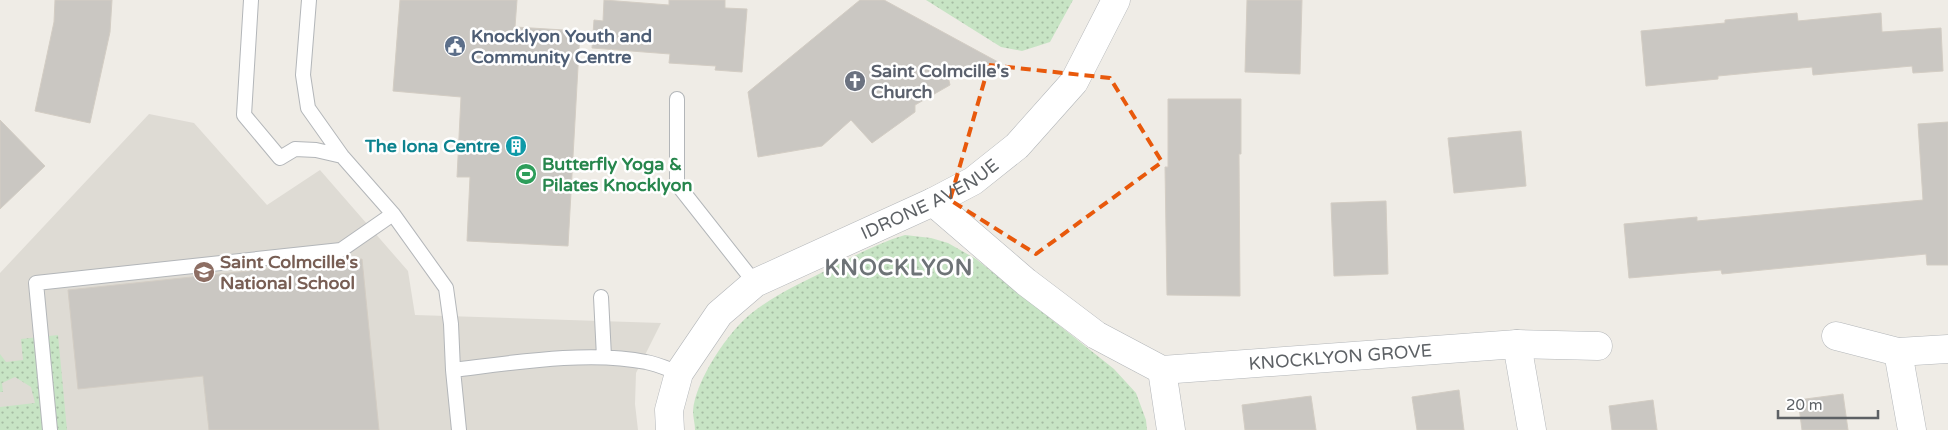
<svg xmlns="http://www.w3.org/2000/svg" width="1948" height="430" font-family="'Varela Round',sans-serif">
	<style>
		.education { fill: #dedbd4 }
		.green { fill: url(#green-dots) }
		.building { fill: #cac7c2; stroke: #d3cdc4 }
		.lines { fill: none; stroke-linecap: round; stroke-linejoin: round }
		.lane-casing { stroke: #b3b6b9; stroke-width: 16 }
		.street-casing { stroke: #b3b6b9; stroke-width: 29 }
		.lane { stroke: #fff; stroke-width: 14 }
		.street { stroke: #fff; stroke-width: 28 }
		.marked { fill: none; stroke: #e8590c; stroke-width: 4; stroke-dasharray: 10 6; stroke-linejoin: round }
		.labels { text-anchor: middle; stroke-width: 5; stroke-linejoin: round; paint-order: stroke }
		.service-label { font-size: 18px; font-weight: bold; fill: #4e5e75; stroke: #fff; text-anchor: start }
		.worship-label { font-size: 18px; font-weight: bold; fill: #5b616d; stroke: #fff; text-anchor: start }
		.culture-label { font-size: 18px; font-weight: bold; fill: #0d838f; stroke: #fff; text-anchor: end }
		.leisure-label { font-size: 18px; font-weight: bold; fill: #27864d; stroke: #fff; text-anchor: start }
		.street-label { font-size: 18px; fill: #5d6165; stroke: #fff }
		.education-label { font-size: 18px; font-weight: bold; fill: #785e54; stroke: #fff; text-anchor: start }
		.district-label { font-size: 22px; font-weight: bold; letter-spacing: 1px; fill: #6e7377; stroke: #fff }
	</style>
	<defs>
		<pattern id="green-dots" width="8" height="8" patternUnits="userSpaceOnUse" patternTransform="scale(1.25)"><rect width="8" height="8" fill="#c7e4c4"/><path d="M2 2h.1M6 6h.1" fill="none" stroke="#a5bca3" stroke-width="1.8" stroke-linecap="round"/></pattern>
	</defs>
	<rect width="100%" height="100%" fill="#efece6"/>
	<path class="education" d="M 149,114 L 194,123 L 267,205 L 320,170 L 408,271 L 415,315 L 661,323 L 636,373 L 635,404 L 638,430 L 0,430 L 0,273 Z"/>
	<path class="green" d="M 926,0 L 1073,0 L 1050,42 L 1022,51 L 1001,47 Z
		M 905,235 L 931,238 L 948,243 L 976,259 L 1114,369 L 1136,393 L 1146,420 L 1147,430 L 695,430 C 695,424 693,417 693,411 C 695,381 729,330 753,312 C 776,294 803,282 829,269 C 854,256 878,243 905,235 Z
		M 58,335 L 67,430 L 0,430 L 0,407 L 35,403 L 31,387 L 15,377 L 2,383 L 3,392 L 0,392 L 0,354 L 6,362 L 23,360 L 21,339 Z"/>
	<path class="building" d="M 55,0 L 112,0 L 110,32 L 90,123 L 35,111 L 54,22 Z
		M 400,0 L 517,0 L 515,27 L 580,31 L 568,246 L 467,241 L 470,177 L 457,177 L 461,97 L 393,91 Z
		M 604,0 L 669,5 L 669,0 L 725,0 L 725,8 L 747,9 L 742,72 L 715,70 L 716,66 L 669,63 L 670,54 L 592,48 L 594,20 L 603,21 Z
		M 860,0 L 884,0 L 998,62 L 948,76 L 950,85 L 915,105 L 915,112 L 872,143 L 851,120 L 822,146 L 758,157 L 748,92 Z
		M 1247,0 L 1302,0 L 1300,74 L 1245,72 Z
		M 1797,13 L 1798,21 L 1881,13 L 1882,32 L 1941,28 L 1943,71 L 1913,73 L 1912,66 L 1813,75 L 1812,67 L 1718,76 L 1718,79 L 1646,86 L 1641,31 L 1725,23 L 1725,20 Z
		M 1168,99 L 1241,99 L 1241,154 L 1239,154 L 1240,296 L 1167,295 L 1165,167 L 1168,167 Z
		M 0,120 L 45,166 L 0,209 Z
		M 1948,122 L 1948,265 L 1927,265 L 1926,254 L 1722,274 L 1721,270 L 1629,278 L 1624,224 L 1697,217 L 1697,221 L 1923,200 L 1918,124 Z
		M 1521,131 L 1526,186 L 1454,193 L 1448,138 Z
		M 1386,201 L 1388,274 L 1334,276 L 1331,203 Z
		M 362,259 L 379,430 L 209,430 L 203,376 L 78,389 L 68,290 Z
		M 1459,390 L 1464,430 L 1417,430 L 1412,397 Z
		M 1843,394 L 1848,430 L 1802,430 L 1798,400 Z
		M 1311,396 L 1316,430 L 1245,430 L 1242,405 Z
		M 1653,400 L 1657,430 L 1612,430 L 1609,406 Z"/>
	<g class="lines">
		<g class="lane-casing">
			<path id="lane" d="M 251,0 L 244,115 L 280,158 L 295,149 L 316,150 L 342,156
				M 309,0 L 303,75 L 308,108 L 342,156 L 393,214 L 446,288 L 451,324 L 453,370
				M 677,99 L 677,184 L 755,283
				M 601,297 L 604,357
				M 50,430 L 36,283 L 341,250 L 393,214
				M 459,430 L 453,370 C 511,363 589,350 646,362 C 657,364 668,369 679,373"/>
		</g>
		<g class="street-casing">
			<g id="street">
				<path id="s1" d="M 933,202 L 1026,282 L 1096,335 L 1162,370 L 1517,344 L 1532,430"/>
				<path d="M 1836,336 L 1898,352 L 1948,349"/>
				<path d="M 1517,344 L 1598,346"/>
				<path d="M 1898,352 L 1912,430"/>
				<path d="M 1162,370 L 1171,430"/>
				<path id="s2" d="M 670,430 L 669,410 L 679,373 L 719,314 L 755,283 L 933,202 L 973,181 L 1017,146 L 1074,82 L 1116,0"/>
			</g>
		</g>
		<use href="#lane" class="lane"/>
		<use href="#street" class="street"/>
	</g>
	<path class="marked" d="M 989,65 L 1110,78 L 1162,162 L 1036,254 L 950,200 Z"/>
	<defs>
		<g id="civic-disc" transform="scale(1.125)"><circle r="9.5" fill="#5c6f8a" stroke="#fff"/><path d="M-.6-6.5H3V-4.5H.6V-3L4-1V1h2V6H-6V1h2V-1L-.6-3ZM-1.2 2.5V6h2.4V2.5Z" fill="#fff"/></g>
		<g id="church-disc" transform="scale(1.125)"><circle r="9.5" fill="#6b7280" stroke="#fff"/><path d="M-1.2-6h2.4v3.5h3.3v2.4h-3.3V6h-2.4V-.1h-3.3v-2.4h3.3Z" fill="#fff"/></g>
		<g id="building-disc" transform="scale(1.125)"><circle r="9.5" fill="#0f9aa8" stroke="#fff"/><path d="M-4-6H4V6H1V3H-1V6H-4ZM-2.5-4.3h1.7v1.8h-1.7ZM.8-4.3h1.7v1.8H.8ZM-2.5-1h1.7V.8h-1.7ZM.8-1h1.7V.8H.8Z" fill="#fff"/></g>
		<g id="stadium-disc" transform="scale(1.125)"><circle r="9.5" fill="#2e9e5b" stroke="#fff"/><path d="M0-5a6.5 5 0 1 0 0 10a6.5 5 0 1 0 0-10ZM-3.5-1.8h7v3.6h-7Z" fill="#fff"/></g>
		<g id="school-disc" transform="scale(1.125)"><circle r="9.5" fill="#8d6e63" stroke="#fff"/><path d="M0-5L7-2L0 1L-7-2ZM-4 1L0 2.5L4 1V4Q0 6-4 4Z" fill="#fff"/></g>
	</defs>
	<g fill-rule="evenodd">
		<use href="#civic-disc" x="455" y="46"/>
		<use href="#church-disc" x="855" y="81"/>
		<use href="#building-disc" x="516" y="146"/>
		<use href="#stadium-disc" x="526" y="174"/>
		<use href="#school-disc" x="204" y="272"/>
	</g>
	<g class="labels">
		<g class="service-label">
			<text x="471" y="42">Knocklyon Youth and<tspan x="471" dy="21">Community Centre</tspan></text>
		</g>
		<g class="worship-label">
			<text x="871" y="77">Saint Colmcille's<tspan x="871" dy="21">Church</tspan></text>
		</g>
		<g class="culture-label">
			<text x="500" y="152">The Iona Centre</text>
		</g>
		<g class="leisure-label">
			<text x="542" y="170">Butterfly Yoga &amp;<tspan x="542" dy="21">Pilates Knocklyon</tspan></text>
		</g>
		<g class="street-label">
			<text dy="6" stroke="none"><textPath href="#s2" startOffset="371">IDRONE AVENUE</textPath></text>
			<text dy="6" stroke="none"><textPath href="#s1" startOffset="464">KNOCKLYON GROVE</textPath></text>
		</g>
		<g class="education-label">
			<text x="220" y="268">Saint Colmcille's<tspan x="220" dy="21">National School</tspan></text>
		</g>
		<g class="district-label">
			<text x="899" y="275">KNOCKLYON</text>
		</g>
	</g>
	<path d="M1778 410v8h100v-8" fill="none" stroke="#5d6165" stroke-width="2.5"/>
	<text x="1786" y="410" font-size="15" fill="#5d6165" stroke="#ffffff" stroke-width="4" paint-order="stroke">20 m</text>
</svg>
